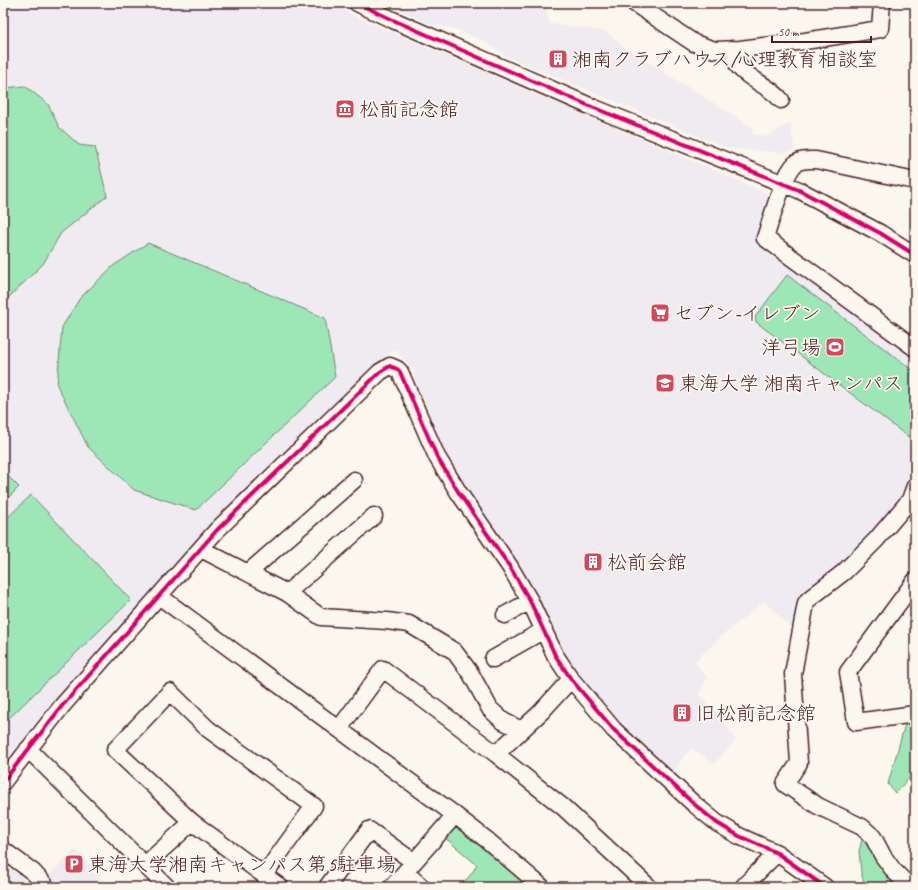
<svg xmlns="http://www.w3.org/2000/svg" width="918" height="890" font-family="Caveat,'Klee One',sans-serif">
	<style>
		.built { fill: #f0ebf0 }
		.green { fill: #9de7b7; stroke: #748371 }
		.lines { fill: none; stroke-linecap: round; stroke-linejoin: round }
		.minor-casing { stroke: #4a1f2b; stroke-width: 19 }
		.minor { stroke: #fbf7ec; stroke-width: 16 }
		.cycleway-casing { stroke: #fbf7ec; stroke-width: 6 }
		.cycleway { stroke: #d6006c; stroke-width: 4 }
		.labels { text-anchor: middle; stroke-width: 3.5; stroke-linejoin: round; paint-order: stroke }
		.poi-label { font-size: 20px; fill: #4a1f2b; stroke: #fbf7ec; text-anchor: start }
	</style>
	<rect width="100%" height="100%" fill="#fbf7ec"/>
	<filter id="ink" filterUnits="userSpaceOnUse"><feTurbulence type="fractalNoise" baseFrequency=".025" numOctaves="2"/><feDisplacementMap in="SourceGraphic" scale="8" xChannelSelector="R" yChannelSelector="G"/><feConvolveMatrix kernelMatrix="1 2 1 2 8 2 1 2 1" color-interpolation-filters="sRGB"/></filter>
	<g filter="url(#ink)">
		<path class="built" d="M 3,3 L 335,3 L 352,15 L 744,183 L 773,197 L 760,240 L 915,356 L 915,467 L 905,498 L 840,567 L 795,632 L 764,601 L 722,636 L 694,662 L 707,677 L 699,695 L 715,711 L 736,740 L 714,764 L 692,748 L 682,759 L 670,777 L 618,729 L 572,674 L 519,567 L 457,474 L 416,393 L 415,373 L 395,349 L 342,396 L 221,516 L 82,668 L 21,742 L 3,766 Z
			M 384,3 L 547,3 L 547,13 L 550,24 L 605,31 L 624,47 L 753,128 L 752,133 L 765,137 L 791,123 L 794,150 L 788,153 L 727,148 L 506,56 L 484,41 L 456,29 L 430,24 Z
			M 76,850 L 109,887 L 51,887 L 44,879 Z
			M 3,862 L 9,864 L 34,887 L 3,887 Z"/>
		<path class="green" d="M 25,86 L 48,104 L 59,127 L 79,145 L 95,147 L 107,196 L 61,233 L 43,264 L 3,303 L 3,88 Z
			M 148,243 L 325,318 L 335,377 L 196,510 L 134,490 L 88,447 L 57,385 L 62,327 L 80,298 L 113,266 Z
			M 787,275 L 915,372 L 915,442 L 756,322 L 755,317 Z
			M 3,471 L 19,487 L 3,503 Z
			M 31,495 L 131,600 L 3,724 L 3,522 Z
			M 915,722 L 915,772 L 895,793 L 888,784 L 905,724 Z
			M 456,821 L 490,851 L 528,887 L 457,887 L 469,877 L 477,865 L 443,836 Z
			M 866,824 L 915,887 L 865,887 L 861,872 L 859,851 Z"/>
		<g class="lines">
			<g class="minor-casing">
				<path id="minor" d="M 357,3 L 393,20 L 592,107 L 799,190 L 880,233 L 915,255
					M 634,3 L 694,43 L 715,50 L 740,49 L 805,41 L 880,29 L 882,3
					M 732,49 C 734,55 735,62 739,67 C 751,81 770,86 781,100
					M 915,181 L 816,160 C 809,160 801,159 795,164 C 783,175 771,221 765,238 L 915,348
					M 915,486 L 910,500 L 876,540 L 844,572 L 809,599 L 806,603 L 793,674 L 799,763 L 785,784 L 818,806 L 862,827 L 873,837 L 883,856 L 894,871 L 903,880 L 915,887
					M 201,549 L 287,593 L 321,617 L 387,621 L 409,624 L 454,651 L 471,674 L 490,709 L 503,721 L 521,730
					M 249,572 L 354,480
					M 915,581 L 848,672 L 856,722 L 915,714
					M 287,593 L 374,516
					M 159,596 L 455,815 L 487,840 L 542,887
					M 505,615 L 530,601
					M 493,659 L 544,630
					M 339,729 L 383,669 L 496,754 L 563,807 L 649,887
					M 28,749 L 167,887
					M 496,754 L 541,712 L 571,679
					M 3,782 L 62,706 L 217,530 L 380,372 L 390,366 L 397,369 L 400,372 L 437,457 L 459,493 L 510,567 L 530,601 L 555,655 L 571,679 L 614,730 L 694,804 L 717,823 L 739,836 L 777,853 L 825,887
					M 3,850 L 33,872 L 45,885
					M 145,865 L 192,822
					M 405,872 L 422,887
					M 264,875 L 314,806 L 208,729 L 170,692 L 115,750 L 192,822 L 280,887
					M 327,887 L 369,830 L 414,862
					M 392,887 L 455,815
					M 743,887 L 777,853"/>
			</g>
			<use href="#minor" class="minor"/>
			<g class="cycleway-casing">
				<path id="cycleway" d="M 357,3 L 393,20 L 592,107 L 799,190 L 880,233 L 915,255
					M 3,782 L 62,706 L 217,530 L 380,372 L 390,366 L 397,369 L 400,372 L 437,457 L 459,493 L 510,567 L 530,601 L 555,655 L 571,679 L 614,730 L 694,804 L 717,823 L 739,836 L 777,853 L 825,887"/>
			</g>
			<use href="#cycleway" class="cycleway"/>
		</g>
	</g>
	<defs>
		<g id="building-square" transform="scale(1)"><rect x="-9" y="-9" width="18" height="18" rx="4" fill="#d1495b" stroke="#fbf7ec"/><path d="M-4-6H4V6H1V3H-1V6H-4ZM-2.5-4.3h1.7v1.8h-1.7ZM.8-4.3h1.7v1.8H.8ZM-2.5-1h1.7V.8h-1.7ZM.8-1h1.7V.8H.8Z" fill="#fff"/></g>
		<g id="museum-square" transform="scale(1)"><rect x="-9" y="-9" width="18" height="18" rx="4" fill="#d1495b" stroke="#fbf7ec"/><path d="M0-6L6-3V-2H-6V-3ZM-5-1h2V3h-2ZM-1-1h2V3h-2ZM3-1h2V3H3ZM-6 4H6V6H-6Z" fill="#fff"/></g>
		<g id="supermarket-square" transform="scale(1)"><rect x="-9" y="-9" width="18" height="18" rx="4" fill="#d1495b" stroke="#fbf7ec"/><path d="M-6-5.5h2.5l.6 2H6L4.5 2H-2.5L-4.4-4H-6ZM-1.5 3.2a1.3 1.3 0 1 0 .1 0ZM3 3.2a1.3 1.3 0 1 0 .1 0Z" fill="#fff"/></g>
		<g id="stadium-square" transform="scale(1)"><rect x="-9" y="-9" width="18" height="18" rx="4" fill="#d1495b" stroke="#fbf7ec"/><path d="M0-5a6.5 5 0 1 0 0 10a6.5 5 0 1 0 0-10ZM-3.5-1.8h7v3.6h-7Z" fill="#fff"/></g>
		<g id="university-square" transform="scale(1)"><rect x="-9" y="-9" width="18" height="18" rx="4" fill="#d1495b" stroke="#fbf7ec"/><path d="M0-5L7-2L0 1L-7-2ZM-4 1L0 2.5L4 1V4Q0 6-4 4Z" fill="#fff"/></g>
		<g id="parking-square" transform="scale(1)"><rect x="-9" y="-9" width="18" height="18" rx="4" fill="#d1495b" stroke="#fbf7ec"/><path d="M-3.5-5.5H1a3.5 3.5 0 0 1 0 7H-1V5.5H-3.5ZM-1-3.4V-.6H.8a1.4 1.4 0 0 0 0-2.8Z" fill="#fff"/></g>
	</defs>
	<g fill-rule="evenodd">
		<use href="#building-square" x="558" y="59"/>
		<use href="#museum-square" x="345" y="109"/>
		<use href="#supermarket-square" x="660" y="313"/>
		<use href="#stadium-square" x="835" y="347"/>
		<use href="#university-square" x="665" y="383"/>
		<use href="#building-square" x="593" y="562"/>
		<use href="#building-square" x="682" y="713"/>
		<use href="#parking-square" x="74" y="864"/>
	</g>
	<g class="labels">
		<g class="poi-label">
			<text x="572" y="66">湘南クラブハウス/心理教育相談室</text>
			<text x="359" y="116">松前記念館</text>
			<text x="674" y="320">セブン-イレブン</text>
			<text x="821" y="354" text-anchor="end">洋弓場</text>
			<text x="679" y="390">東海大学 湘南キャンパス</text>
			<text x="607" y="569">松前会館</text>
			<text x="696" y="720">旧松前記念館</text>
			<text x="88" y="871">東海大学湘南キャンパス第5駐車場</text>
		</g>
	</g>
	<rect width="918" height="890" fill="none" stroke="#fbf7ec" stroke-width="16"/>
	<rect x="8" y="8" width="902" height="874" fill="none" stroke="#4a1f2b" stroke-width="1.5" filter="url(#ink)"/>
	<path d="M772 36v6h99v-6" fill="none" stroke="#4a1f2b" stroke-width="2"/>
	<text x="778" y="36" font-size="12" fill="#4a1f2b" stroke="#fbf7ec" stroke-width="3" paint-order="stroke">50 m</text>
</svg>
